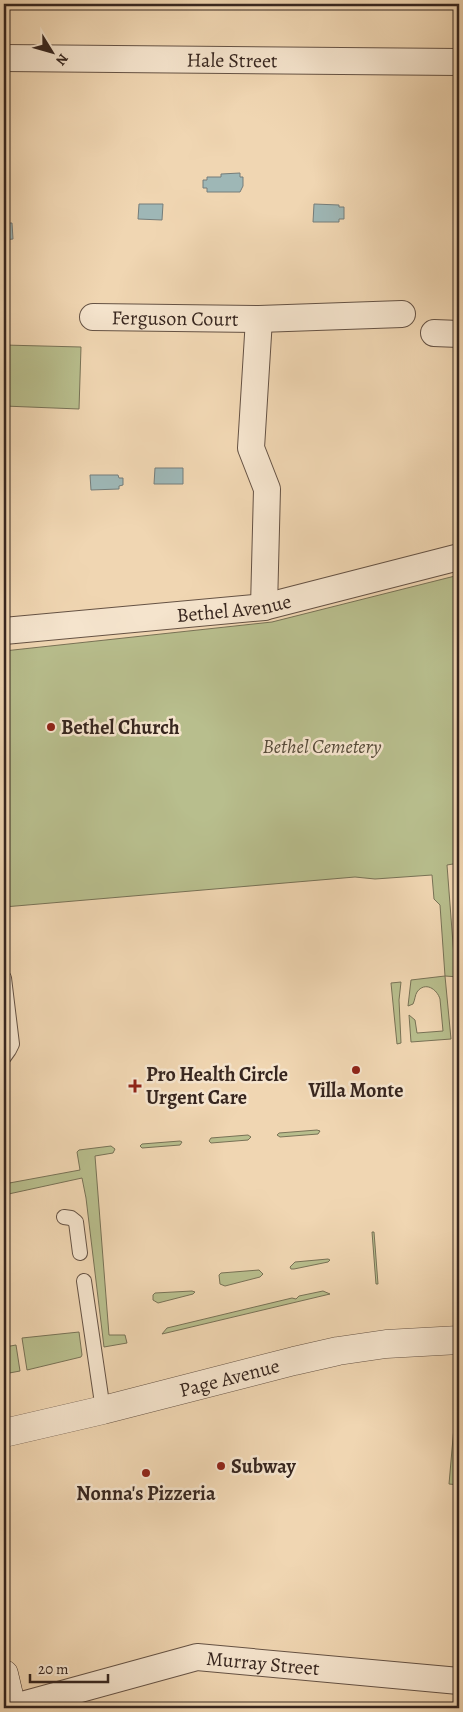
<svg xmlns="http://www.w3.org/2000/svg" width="463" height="1712" font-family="Alegreya,serif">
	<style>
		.green { fill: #b8be8d; stroke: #787256 }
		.water { fill: #9eb7b6; stroke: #757d7a }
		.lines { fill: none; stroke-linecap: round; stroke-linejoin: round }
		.service-casing { stroke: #655244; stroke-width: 16 }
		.minor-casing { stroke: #655244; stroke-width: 28 }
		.tertiary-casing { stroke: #655244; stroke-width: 29 }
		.secondary-casing { stroke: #37261f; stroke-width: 29 }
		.service { stroke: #f5e4cd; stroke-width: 14 }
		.minor { stroke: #f5e4cd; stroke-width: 26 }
		.tertiary { stroke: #f5e4cd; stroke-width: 28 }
		.secondary { stroke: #f5e4cd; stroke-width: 28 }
		.poi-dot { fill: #8f2418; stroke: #f5e4cd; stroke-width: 2 }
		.labels { text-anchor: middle; stroke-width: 5; stroke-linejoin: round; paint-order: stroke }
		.street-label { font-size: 20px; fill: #37261f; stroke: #f5e4cd }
		.poi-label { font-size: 20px; font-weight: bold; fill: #37261f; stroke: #f5e4cd; text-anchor: start }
		.park-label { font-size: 20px; font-style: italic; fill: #574c3a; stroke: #f5e4cd }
	</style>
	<rect width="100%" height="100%" fill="#f0d6b2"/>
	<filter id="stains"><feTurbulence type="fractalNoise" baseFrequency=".004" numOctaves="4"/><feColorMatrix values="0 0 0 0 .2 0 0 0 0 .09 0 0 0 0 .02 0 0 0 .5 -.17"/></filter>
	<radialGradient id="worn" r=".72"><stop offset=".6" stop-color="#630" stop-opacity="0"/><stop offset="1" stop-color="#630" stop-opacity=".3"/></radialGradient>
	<path class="green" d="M 4,345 L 81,347 L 79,409 L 4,406 Z
		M 459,575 L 459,863 L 447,865 L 455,970 L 459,970 L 459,977 L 445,976 L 451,1039 L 411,1042 L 409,1015 L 415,1020 L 417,1033 L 443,1031 L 440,999 C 437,989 425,981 417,992 C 415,995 415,1000 413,1004 L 408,1006 L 411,980 L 445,976 L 440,905 L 434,899 L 432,875 L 375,879 L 355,877 L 4,907 L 4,651 L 272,622 Z
		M 401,982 L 399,1000 L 401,1043 L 397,1044 L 391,983 Z
		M 317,1130 L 320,1131 L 318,1134 L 280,1137 L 277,1135 L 279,1133 Z
		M 248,1135 L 251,1137 L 248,1140 L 211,1143 L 209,1141 L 211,1138 Z
		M 180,1141 L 182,1142 L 180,1145 L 142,1148 L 140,1146 L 142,1144 Z
		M 111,1146 L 115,1149 L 113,1153 L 95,1156 L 109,1335 L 125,1335 L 127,1343 L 104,1347 L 86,1198 L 82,1178 L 4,1195 L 4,1184 L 80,1170 L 77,1152 L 79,1150 Z
		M 372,1232 L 374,1232 L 378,1284 L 376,1284 Z
		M 328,1259 L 330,1260 L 328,1262 L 294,1269 L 291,1269 L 290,1267 L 295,1262 Z
		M 259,1270 L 263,1274 L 260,1277 L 225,1286 L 220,1284 L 219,1275 L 221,1273 Z
		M 192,1291 L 195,1292 L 193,1294 L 158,1303 L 153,1300 L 153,1295 L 155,1293 Z
		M 323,1291 L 330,1294 L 162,1334 L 167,1328 L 292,1298 L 296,1299 L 299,1296 Z
		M 79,1332 L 82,1355 L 81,1357 L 27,1370 L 22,1338 Z
		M 4,1345 L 5,1347 L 16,1345 L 20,1371 L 4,1374 Z
		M 457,1392 L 459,1392 L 459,1485 L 449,1484 Z"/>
	<path class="water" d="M 240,173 L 240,177 L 243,177 L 243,186 L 240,192 L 207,192 L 207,188 L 203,188 L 203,180 L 207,180 L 207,177 L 221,177 L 221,174 Z
		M 139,204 L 163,204 L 162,220 L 138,219 Z
		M 314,204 L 339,205 L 339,207 L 344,207 L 344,219 L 339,219 L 339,222 L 313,222 Z
		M 4,223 L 12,223 L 13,239 L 4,240 Z
		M 155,468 L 183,468 L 183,484 L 154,484 Z
		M 90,475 L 118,475 L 119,478 L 123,478 L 123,485 L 119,486 L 119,489 L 91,490 Z"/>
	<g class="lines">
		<g class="service-casing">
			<path id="service" d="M 4,978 L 12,1044 L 9,1050 L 4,1057
				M 64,1217 L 71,1218 L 76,1222 L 80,1253
				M 84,1281 L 103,1410"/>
		</g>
		<g class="minor-casing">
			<g id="minor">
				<path id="s1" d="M 4,58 L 459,62"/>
				<path id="s2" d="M 93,317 L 259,319 L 402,314"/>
				<path d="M 259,319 L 251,448 L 267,489 L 264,607"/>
				<path d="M 434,333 L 459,334"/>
				<path id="s3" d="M 4,631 L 264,607 L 459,557"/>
				<path id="s4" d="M 11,1708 L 197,1657 L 459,1681"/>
			</g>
		</g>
		<g class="tertiary-casing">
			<g id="tertiary">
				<path id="s5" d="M 4,1433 L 103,1410 L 294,1361 L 338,1351 L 386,1344 L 459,1340"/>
			</g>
		</g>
		<g class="secondary-casing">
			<path id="secondary" d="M 4,1674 L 12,1708"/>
		</g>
		<use href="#service" class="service"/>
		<use href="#minor" class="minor"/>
		<use href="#tertiary" class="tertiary"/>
		<use href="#secondary" class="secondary"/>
	</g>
	<g class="poi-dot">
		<circle cx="51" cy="727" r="5"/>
		<circle cx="356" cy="1070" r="5"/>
		<path d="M132.5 1078.5h5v5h5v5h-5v5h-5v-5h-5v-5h5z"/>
		<circle cx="221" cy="1466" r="5"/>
		<circle cx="146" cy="1473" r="5"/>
	</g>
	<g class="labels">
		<g class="street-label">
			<text dy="7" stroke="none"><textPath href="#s1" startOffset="228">Hale Street</textPath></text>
			<text dy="7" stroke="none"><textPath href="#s2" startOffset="82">Ferguson Court</textPath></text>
			<text dy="7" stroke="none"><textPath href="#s3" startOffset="231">Bethel Avenue</textPath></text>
			<text dy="7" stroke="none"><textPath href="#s5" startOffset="232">Page Avenue</textPath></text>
			<text dy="7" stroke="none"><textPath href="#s4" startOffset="259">Murray Street</textPath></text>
		</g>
		<g class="poi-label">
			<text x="61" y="734">Bethel Church</text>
			<text x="146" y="1081">Pro Health Circle<tspan x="146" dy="23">Urgent Care</tspan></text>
			<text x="356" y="1097" text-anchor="middle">Villa Monte</text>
			<text x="231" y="1473">Subway</text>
			<text x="146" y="1500" text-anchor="middle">Nonna's Pizzeria</text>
		</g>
		<g class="park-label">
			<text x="322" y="753">Bethel Cemetery</text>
		</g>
	</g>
	<rect width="463" height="1712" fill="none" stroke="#f0d6b2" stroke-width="20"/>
	<rect x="5" y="5" width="453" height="1702" fill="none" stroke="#37261f" stroke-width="2.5"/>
	<rect x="10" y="10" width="443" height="1692" fill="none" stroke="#37261f"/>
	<g transform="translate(52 52) rotate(127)" stroke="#f5e4cd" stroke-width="4" paint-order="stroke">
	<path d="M0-4L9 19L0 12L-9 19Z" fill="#37261f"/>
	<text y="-8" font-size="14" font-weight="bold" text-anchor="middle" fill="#37261f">N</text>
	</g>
	<path d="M30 1674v8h78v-8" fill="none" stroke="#37261f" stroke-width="2.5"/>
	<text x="38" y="1674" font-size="15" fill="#37261f" stroke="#f5e4cd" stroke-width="4" paint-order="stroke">20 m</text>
	<rect width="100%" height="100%" filter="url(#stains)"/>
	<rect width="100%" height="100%" fill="url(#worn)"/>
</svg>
